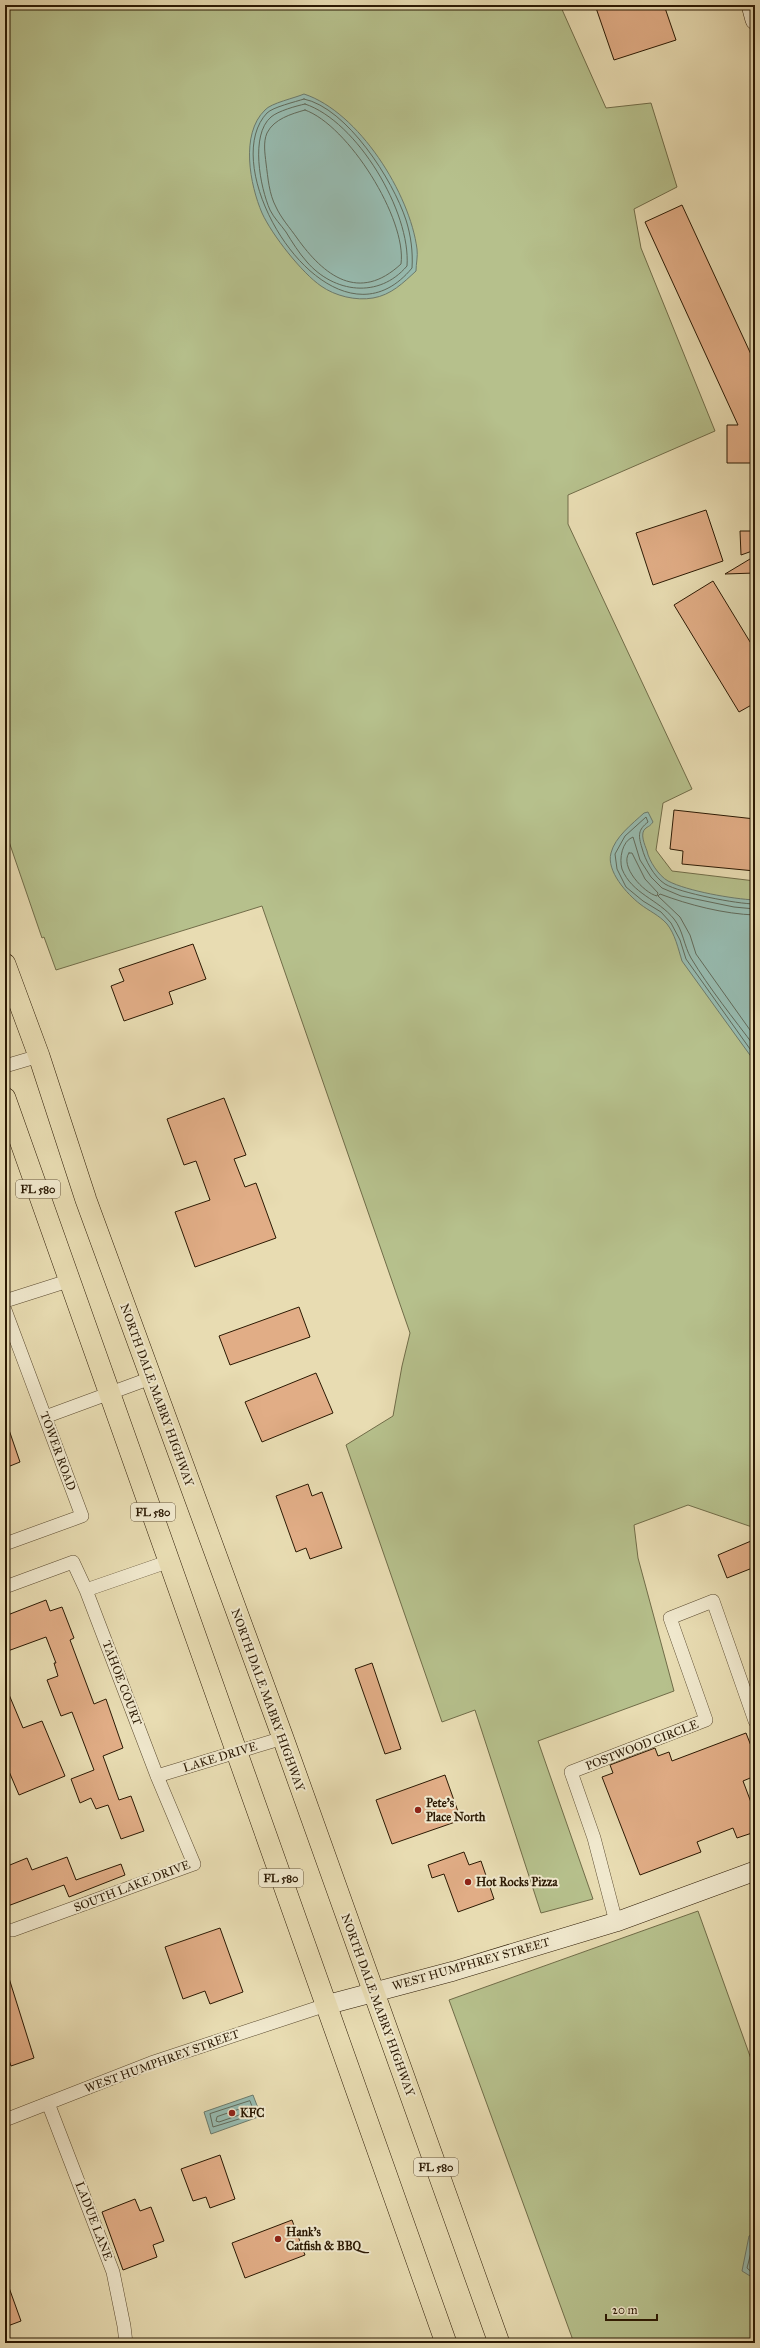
<svg xmlns="http://www.w3.org/2000/svg" width="760" height="2348" font-family="'IM FELL Great Primer',serif">
	<style>
		.green { fill: #b6c08c; stroke: #706c48 }
		.water { fill: #97bbb0; stroke: #6c7a6b }
		.lines { fill: none; stroke-linecap: round; stroke-linejoin: round }
		.shore { stroke: #616a5a; stroke-width: 1 }
		.building { fill: #e1ad86; stroke: #2b1903 }
		.street-casing { stroke: #5a4a2f; stroke-width: 14 }
		.secondary-casing { stroke: #2b1903; stroke-width: 20 }
		.primary-casing { stroke: #2b1903; stroke-width: 22 }
		.street { stroke: #f0e8cd; stroke-width: 13 }
		.secondary { stroke: #f0e8cd; stroke-width: 19 }
		.primary { stroke: #e8dcb2; stroke-width: 21 }
		.poi-dot { fill: #8f2418; stroke: #f0e8cd; stroke-width: 1.5 }
		.labels { text-anchor: middle; stroke-width: 4; stroke-linejoin: round; paint-order: stroke }
		.shield { fill: #f0e8cd; stroke: #665740; stroke-width: 1 }
		.shield-label { font-size: 11px; font-weight: bold; fill: #2b1903 }
		.street-label { font-size: 12px; fill: #2b1903; stroke: #f0e8cd }
		.poi-label { font-size: 12px; font-weight: bold; fill: #2b1903; stroke: #f0e8cd; text-anchor: start }
	</style>
	<rect width="100%" height="100%" fill="#e8dcb2"/>
	<filter id="stains"><feTurbulence type="fractalNoise" baseFrequency=".005" numOctaves="4"/><feColorMatrix values="0 0 0 0 .2 0 0 0 0 .09 0 0 0 0 .02 0 0 0 .5 -.17"/></filter>
	<radialGradient id="worn" r=".72"><stop offset=".6" stop-color="#630" stop-opacity="0"/><stop offset="1" stop-color="#630" stop-opacity=".3"/></radialGradient>
	<path class="green" d="M 5,5 L 560,5 L 606,108 L 651,103 L 677,187 L 634,209 L 641,248 L 715,431 L 568,495 L 568,524 L 692,789 L 663,803 L 656,850 L 672,871 L 755,881 L 755,1528 L 688,1505 L 634,1525 L 638,1558 L 674,1691 L 538,1741 L 593,1899 L 541,1913 L 475,1710 L 442,1722 L 346,1445 L 393,1416 L 402,1366 L 410,1333 L 262,906 L 56,970 L 44,937 L 42,938 L 5,830 Z
		M 698,1911 L 755,2070 L 755,2343 L 574,2343 L 449,2000 Z"/>
	<path class="water" d="M 304,94 C 359,112 410,194 417,249 C 418,256 416,264 416,271 C 403,283 391,295 373,298 C 356,301 335,296 321,286 C 302,273 272,235 262,213 C 250,185 240,134 265,110 C 271,103 295,98 304,94 Z
		M 648,812 L 653,822 C 650,826 649,826 646,828 C 639,833 645,845 647,851 C 649,861 659,876 668,881 C 687,891 733,899 755,900 L 755,1062 L 682,961 C 678,948 675,934 667,924 C 659,915 649,911 640,904 C 627,894 606,871 611,853 C 615,837 632,824 644,813 Z
		M 253,2095 L 261,2116 L 211,2134 L 204,2112 Z
		M 755,2233 L 755,2279 L 742,2271 L 749,2236 Z"/>
	<g class="lines">
		<path class="shore" d="M 304,99 C 347,108 393,180 406,220 C 411,236 413,252 412,268 C 333,364 212,171 267,113 C 273,107 295,102 304,99 Z
			M 305,104 C 357,121 411,212 407,266 C 379,299 334,293 307,262 C 299,253 292,242 286,232 C 281,225 274,218 270,210 C 260,187 250,135 271,117 C 278,111 296,106 305,104 Z
			M 305,110 C 348,125 407,219 401,264 C 359,303 324,276 297,238 C 290,228 281,218 276,207 C 269,194 268,178 266,163 C 265,154 263,142 267,133 C 274,119 291,114 305,110 Z
			M 629,853 L 632,853 L 645,879 L 658,893 L 657,896 C 644,893 619,866 629,853 Z
			M 755,904 C 737,904 680,893 665,884 C 654,877 645,860 642,848 C 638,835 638,830 648,822 L 646,817 L 625,836 L 615,854 L 617,869 L 626,887 L 643,901 L 661,912 L 671,923 L 680,940 L 686,959 L 755,1056
			M 755,909 L 734,907 L 681,896 L 662,888 L 651,877 L 640,860 L 633,837 C 622,841 619,859 622,869 C 632,894 658,899 674,919 C 683,930 684,946 691,958 C 709,988 734,1019 755,1047
			M 755,915 C 724,914 689,905 660,894 L 658,896 L 680,917 L 690,935 L 696,954 L 755,1037
			M 250,2101 L 255,2114 L 213,2127 L 210,2114 Z
			M 246,2107 L 249,2108 L 248,2112 L 219,2122 L 216,2121 L 217,2117 Z
			M 755,2237 L 747,2268 L 755,2275"/>
	</g>
	<path class="building" d="M 595,5 L 664,5 L 676,40 L 614,60 Z
		M 682,205 L 755,363 L 755,463 L 727,463 L 727,425 L 738,425 L 645,222 Z
		M 706,510 L 723,561 L 653,585 L 636,533 Z
		M 740,531 L 755,531 L 755,550 L 741,555 Z
		M 755,556 L 755,573 L 725,574 Z
		M 713,581 L 755,650 L 755,703 L 739,712 L 674,605 Z
		M 674,810 L 755,819 L 755,871 L 682,864 L 683,851 L 670,849 Z
		M 193,944 L 206,979 L 169,992 L 173,1004 L 124,1021 L 111,986 L 124,981 L 119,969 Z
		M 224,1098 L 246,1155 L 234,1159 L 245,1187 L 256,1183 L 276,1238 L 195,1267 L 175,1212 L 210,1200 L 196,1161 L 184,1165 L 167,1119 Z
		M 299,1307 L 310,1337 L 230,1365 L 219,1336 Z
		M 316,1373 L 333,1413 L 262,1442 L 245,1402 Z
		M 7,1424 L 20,1462 L 5,1468 L 5,1425 Z
		M 308,1484 L 312,1496 L 322,1492 L 342,1548 L 310,1559 L 306,1548 L 296,1552 L 276,1496 Z
		M 751,1541 L 755,1552 L 755,1567 L 727,1578 L 718,1555 Z
		M 46,1600 L 50,1611 L 62,1607 L 74,1638 L 70,1640 L 94,1704 L 106,1699 L 123,1748 L 103,1756 L 119,1800 L 131,1796 L 144,1831 L 121,1839 L 108,1805 L 96,1809 L 91,1798 L 80,1803 L 71,1779 L 94,1770 L 72,1712 L 61,1716 L 47,1680 L 58,1676 L 54,1663 L 56,1663 L 46,1637 L 5,1652 L 5,1616 Z
		M 372,1663 L 401,1749 L 385,1754 L 355,1669 Z
		M 5,1685 L 23,1728 L 42,1721 L 65,1776 L 19,1795 L 5,1762 Z
		M 746,1733 L 755,1756 L 755,1776 L 743,1781 L 755,1813 L 755,1832 L 737,1838 L 733,1828 L 697,1842 L 701,1852 L 640,1875 L 602,1777 L 613,1773 L 610,1765 L 655,1748 L 658,1756 L 669,1752 L 672,1761 Z
		M 445,1775 L 461,1820 L 392,1844 L 376,1800 Z
		M 464,1852 L 469,1865 L 481,1861 L 494,1899 L 458,1912 L 444,1874 L 432,1878 L 428,1865 Z
		M 67,1857 L 76,1880 L 121,1864 L 125,1875 L 69,1897 L 64,1885 L 5,1907 L 5,1867 L 27,1858 L 32,1870 Z
		M 220,1928 L 243,1992 L 210,2004 L 205,1991 L 183,1999 L 165,1947 Z
		M 8,1975 L 34,2058 L 11,2066 L 5,2048 L 5,1976 Z
		M 220,2155 L 235,2199 L 210,2208 L 206,2197 L 193,2201 L 181,2169 Z
		M 135,2199 L 140,2211 L 151,2207 L 164,2241 L 153,2245 L 157,2257 L 123,2270 L 102,2212 Z
		M 292,2220 L 305,2255 L 245,2278 L 232,2243 Z
		M 7,2282 L 21,2321 L 5,2327 L 5,2283 Z"/>
	<g class="lines">
		<g class="street-casing">
			<path id="street" d="M 5,1066 L 39,1056
				M 5,1301 L 71,1280
				M 5,1310 L 82,1516 L 5,1544
				M 45,1417 L 151,1378
				M 5,1587 L 73,1562 L 86,1590 L 157,1776 L 194,1864 L 13,1930 L 5,1930
				M 86,1590 L 170,1561
				M 157,1776 L 283,1738
				M 616,1922 L 594,1838 L 571,1772 L 706,1720 L 670,1618 L 713,1601 L 755,1721
				M 48,2103 L 113,2272 L 124,2326 L 126,2343
				M 5,2120 L 151,2063 L 326,2005"/>
		</g>
		<g class="secondary-casing">
			<path id="secondary" d="M 751,5 L 755,20
				M 326,2005 L 454,1971 L 616,1922 L 755,1871"/>
		</g>
		<g class="primary-casing">
			<path id="primary" d="M 5,964 L 39,1056 L 86,1200 L 283,1738 L 499,2343
				M 5,1098 L 446,2343"/>
		</g>
		<use href="#street" class="street"/>
		<use href="#secondary" class="secondary"/>
		<use href="#primary" class="primary"/>
	</g>
	<g class="poi-dot">
		<circle cx="418" cy="1810" r="4"/>
		<circle cx="468" cy="1882" r="4"/>
		<circle cx="232" cy="2113" r="4"/>
		<circle cx="278" cy="2239" r="4"/>
	</g>
	<g class="labels">
		<g class="shield">
			<rect x="16" y="1180" width="44" height="18" rx="3"/>
			<rect x="131" y="1503" width="44" height="18" rx="3"/>
			<rect x="259" y="1869" width="44" height="18" rx="3"/>
			<rect x="414" y="2158" width="44" height="18" rx="3"/>
		</g>
		<g class="shield-label">
			<text x="38" y="1193">FL 580</text>
			<text x="153" y="1516">FL 580</text>
			<text x="281" y="1882">FL 580</text>
			<text x="436" y="2171">FL 580</text>
		</g>
		<g class="street-label">
			<text transform="translate(157 1395) rotate(70)" y="4">NORTH DALE MABRY HIGHWAY</text>
			<text transform="translate(58 1451) rotate(70)" y="4">TOWER ROAD</text>
			<text transform="translate(122 1683) rotate(69)" y="4">TAHOE COURT</text>
			<text transform="translate(268 1700) rotate(70)" y="4">NORTH DALE MABRY HIGHWAY</text>
			<text transform="translate(642 1745) rotate(-21)" y="4">POSTWOOD CIRCLE</text>
			<text transform="translate(220 1757) rotate(-17)" y="4">LAKE DRIVE</text>
			<text transform="translate(132 1886) rotate(-21)" y="4">SOUTH LAKE DRIVE</text>
			<text transform="translate(471 1964) rotate(-16)" y="4">WEST HUMPHREY STREET</text>
			<text transform="translate(378 2005) rotate(70)" y="4">NORTH DALE MABRY HIGHWAY</text>
			<text transform="translate(162 2061) rotate(-20)" y="4">WEST HUMPHREY STREET</text>
			<text transform="translate(94 2221) rotate(69)" y="4">LADUE LANE</text>
		</g>
		<g class="poi-label">
			<text x="426" y="1807">Pete's<tspan x="426" dy="14">Place North</tspan></text>
			<text x="476" y="1886">Hot Rocks Pizza</text>
			<text x="240" y="2117">KFC</text>
			<text x="286" y="2236">Hank's<tspan x="286" dy="14">Catfish &amp; BBQ</tspan></text>
		</g>
	</g>
	<rect width="760" height="2348" fill="none" stroke="#e8dcb2" stroke-width="20"/>
	<rect x="6" y="6" width="748" height="2336" fill="none" stroke="#2b1903" stroke-width="2"/>
	<rect x="10" y="10" width="740" height="2328" fill="none" stroke="#2b1903"/>
	<path d="M606 2314v6h51v-6" fill="none" stroke="#2b1903" stroke-width="2"/>
	<text x="612" y="2314" font-size="12" fill="#2b1903" stroke="#f0e8cd" stroke-width="3" paint-order="stroke">20 m</text>
	<rect width="100%" height="100%" filter="url(#stains)"/>
	<rect width="100%" height="100%" fill="url(#worn)"/>
</svg>
